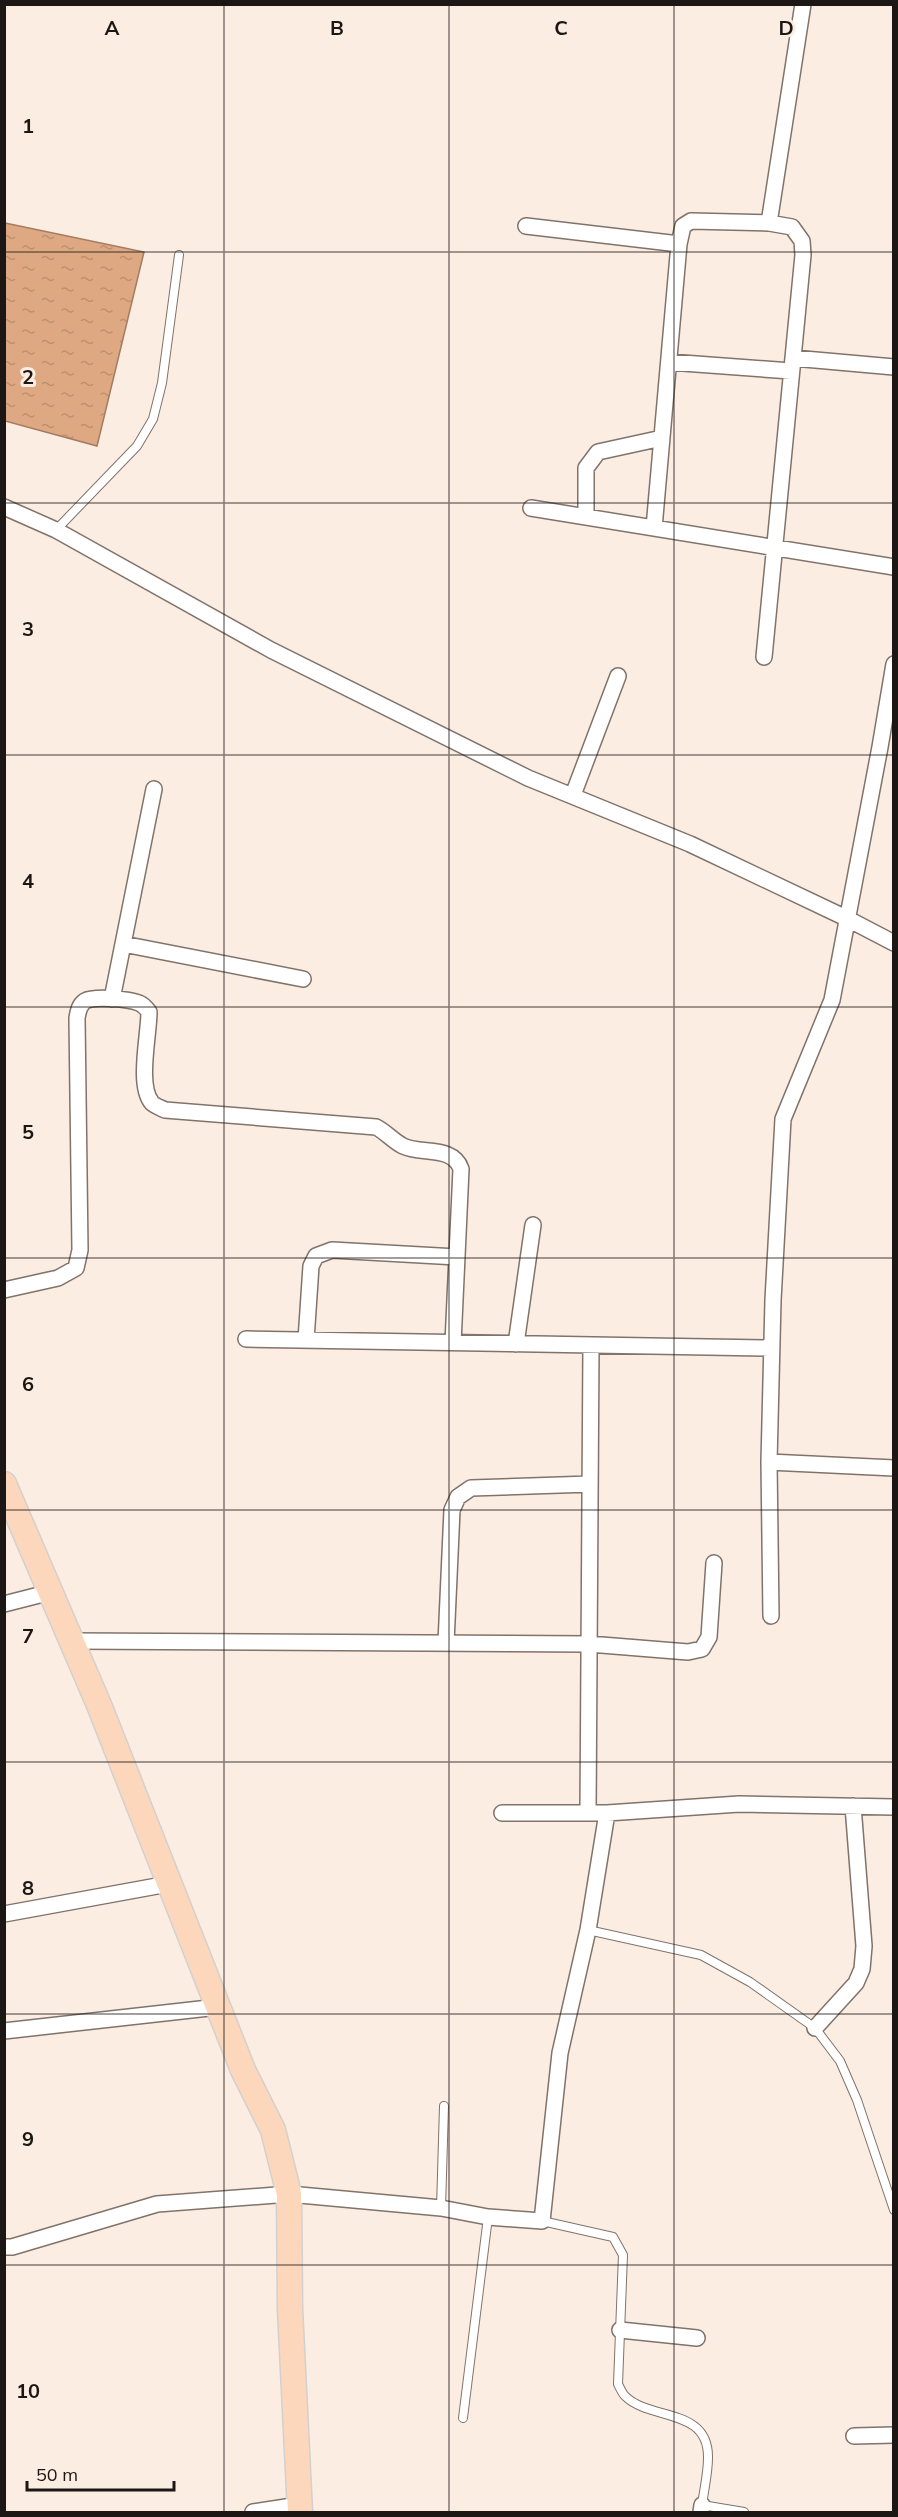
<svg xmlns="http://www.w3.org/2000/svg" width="898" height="2517" font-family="Mulish,sans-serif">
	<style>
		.water { fill: url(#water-ripples); stroke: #a37c61; stroke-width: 1.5 }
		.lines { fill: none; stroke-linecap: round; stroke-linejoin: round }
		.service-casing { stroke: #80736a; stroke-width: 10 }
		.minor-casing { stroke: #80736a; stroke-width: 18 }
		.primary-casing { stroke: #d2d1d0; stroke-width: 27 }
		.service { stroke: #fff; stroke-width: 8 }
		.minor { stroke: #fff; stroke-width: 15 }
		.primary { stroke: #fcd7bb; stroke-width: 24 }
		.grid { fill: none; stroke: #1c1714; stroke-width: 1.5; stroke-opacity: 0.55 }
		.grid-label { font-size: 20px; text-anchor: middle; font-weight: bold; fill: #1c1714; stroke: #fcede2; stroke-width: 6; stroke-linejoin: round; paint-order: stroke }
	</style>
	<defs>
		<pattern id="water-ripples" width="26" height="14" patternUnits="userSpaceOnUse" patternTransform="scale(1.5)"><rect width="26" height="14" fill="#dda882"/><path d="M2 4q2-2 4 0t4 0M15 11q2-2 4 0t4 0" fill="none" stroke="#bd906f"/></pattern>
	</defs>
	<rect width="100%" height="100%" fill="#fcede2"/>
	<path class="water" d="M 5,223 L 144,252 L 97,446 L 5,421 Z"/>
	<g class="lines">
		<g class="service-casing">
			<path id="service" d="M 56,530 L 137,446 L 153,419 L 162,383 L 179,255
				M 588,1930 L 701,1955 L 750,1982 L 815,2028 L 840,2061 L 857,2100 L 894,2210
				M 441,2208 L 444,2106
				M 542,2221 L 613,2237 L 623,2255 L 618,2384 C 620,2388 622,2393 625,2396 C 650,2421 709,2407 708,2458 C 708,2473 704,2490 702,2505 L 744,2512
				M 463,2418 L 488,2217"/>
		</g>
		<g class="minor-casing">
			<path id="minor" d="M 526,226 L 679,244
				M 793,358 L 894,367
				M 669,362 L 791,371
				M 4,507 L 56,530 L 271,650 L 528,778 L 690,844 L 846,918 L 894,943
				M 531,508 L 894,567
				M 586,517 L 586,468 L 598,452 L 662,438
				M 654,528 L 679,244 L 683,226 L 691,221 L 769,223
				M 764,657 L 803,255 L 802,241 L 792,227 L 769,223 L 803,4
				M 573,795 L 618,676
				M 123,944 L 303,979
				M 112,999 L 154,789
				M 4,1290 L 58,1278 L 76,1268 L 80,1250 L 77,1018 C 78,1012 79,1005 85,1001 C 94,996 129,999 139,1003 C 144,1005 146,1008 149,1012 C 149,1035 137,1086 152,1103 C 155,1106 161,1108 165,1110 L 376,1127 C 386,1132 393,1141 403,1146 C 421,1155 453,1145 461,1169 L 453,1343
				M 246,1339 L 771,1348
				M 306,1340 L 311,1266 L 316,1256 L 332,1250 L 457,1257
				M 516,1344 L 533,1225
				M 769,1462 L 894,1468
				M 4,1604 L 51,1592
				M 771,1616 L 769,1462 L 773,1300 L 783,1119 L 832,1000 L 880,747 L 894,664
				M 72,1641 L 589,1644 L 688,1652 L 702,1649 L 709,1637 L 714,1563
				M 446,1643 L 452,1510 L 458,1497 L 471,1488 L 590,1484
				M 502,1813 L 607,1813 L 739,1804 L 894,1807
				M 588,1813 L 591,1345
				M 4,1914 L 168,1884
				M 815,2028 L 856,1983 L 862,1969 L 864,1946 L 853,1806
				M 4,2031 L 218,2007
				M 4,2247 L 12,2247 L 157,2204 L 289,2194 L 441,2208 L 488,2217 L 542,2221 L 560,2053 L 588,1930 L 607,1813
				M 620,2330 L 697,2338
				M 854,2436 L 894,2435
				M 253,2512 L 299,2505
				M 701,2512 L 702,2505"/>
		</g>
		<g class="primary-casing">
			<path id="primary" d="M 4,1484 L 99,1705 L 243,2070 L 273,2130 L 289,2194 L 290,2309 L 300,2512"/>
		</g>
		<use href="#service" class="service"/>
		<use href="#minor" class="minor"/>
		<use href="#primary" class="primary"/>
	</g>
	<path class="grid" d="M 224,4 L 224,2512M 449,4 L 449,2512M 674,4 L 674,2512M 4,252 L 894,252M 4,503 L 894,503M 4,755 L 894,755M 4,1007 L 894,1007M 4,1258 L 894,1258M 4,1510 L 894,1510M 4,1762 L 894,1762M 4,2014 L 894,2014M 4,2265 L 894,2265"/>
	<g class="grid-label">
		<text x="112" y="35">A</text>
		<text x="337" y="35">B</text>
		<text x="561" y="35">C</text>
		<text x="786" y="35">D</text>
		<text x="28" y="133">1</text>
		<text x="28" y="384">2</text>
		<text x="28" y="636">3</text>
		<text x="28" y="888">4</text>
		<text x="28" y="1139">5</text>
		<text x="28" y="1391">6</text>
		<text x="28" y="1643">7</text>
		<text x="28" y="1895">8</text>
		<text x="28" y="2146">9</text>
		<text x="28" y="2398">10</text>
	</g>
	<rect width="898" height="2517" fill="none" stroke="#1c1714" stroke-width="12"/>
	<path d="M27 2481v9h147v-9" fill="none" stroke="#1c1714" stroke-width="3"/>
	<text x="36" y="2481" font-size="18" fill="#1c1714" stroke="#fcede2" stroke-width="4.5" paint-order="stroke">50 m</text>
</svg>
